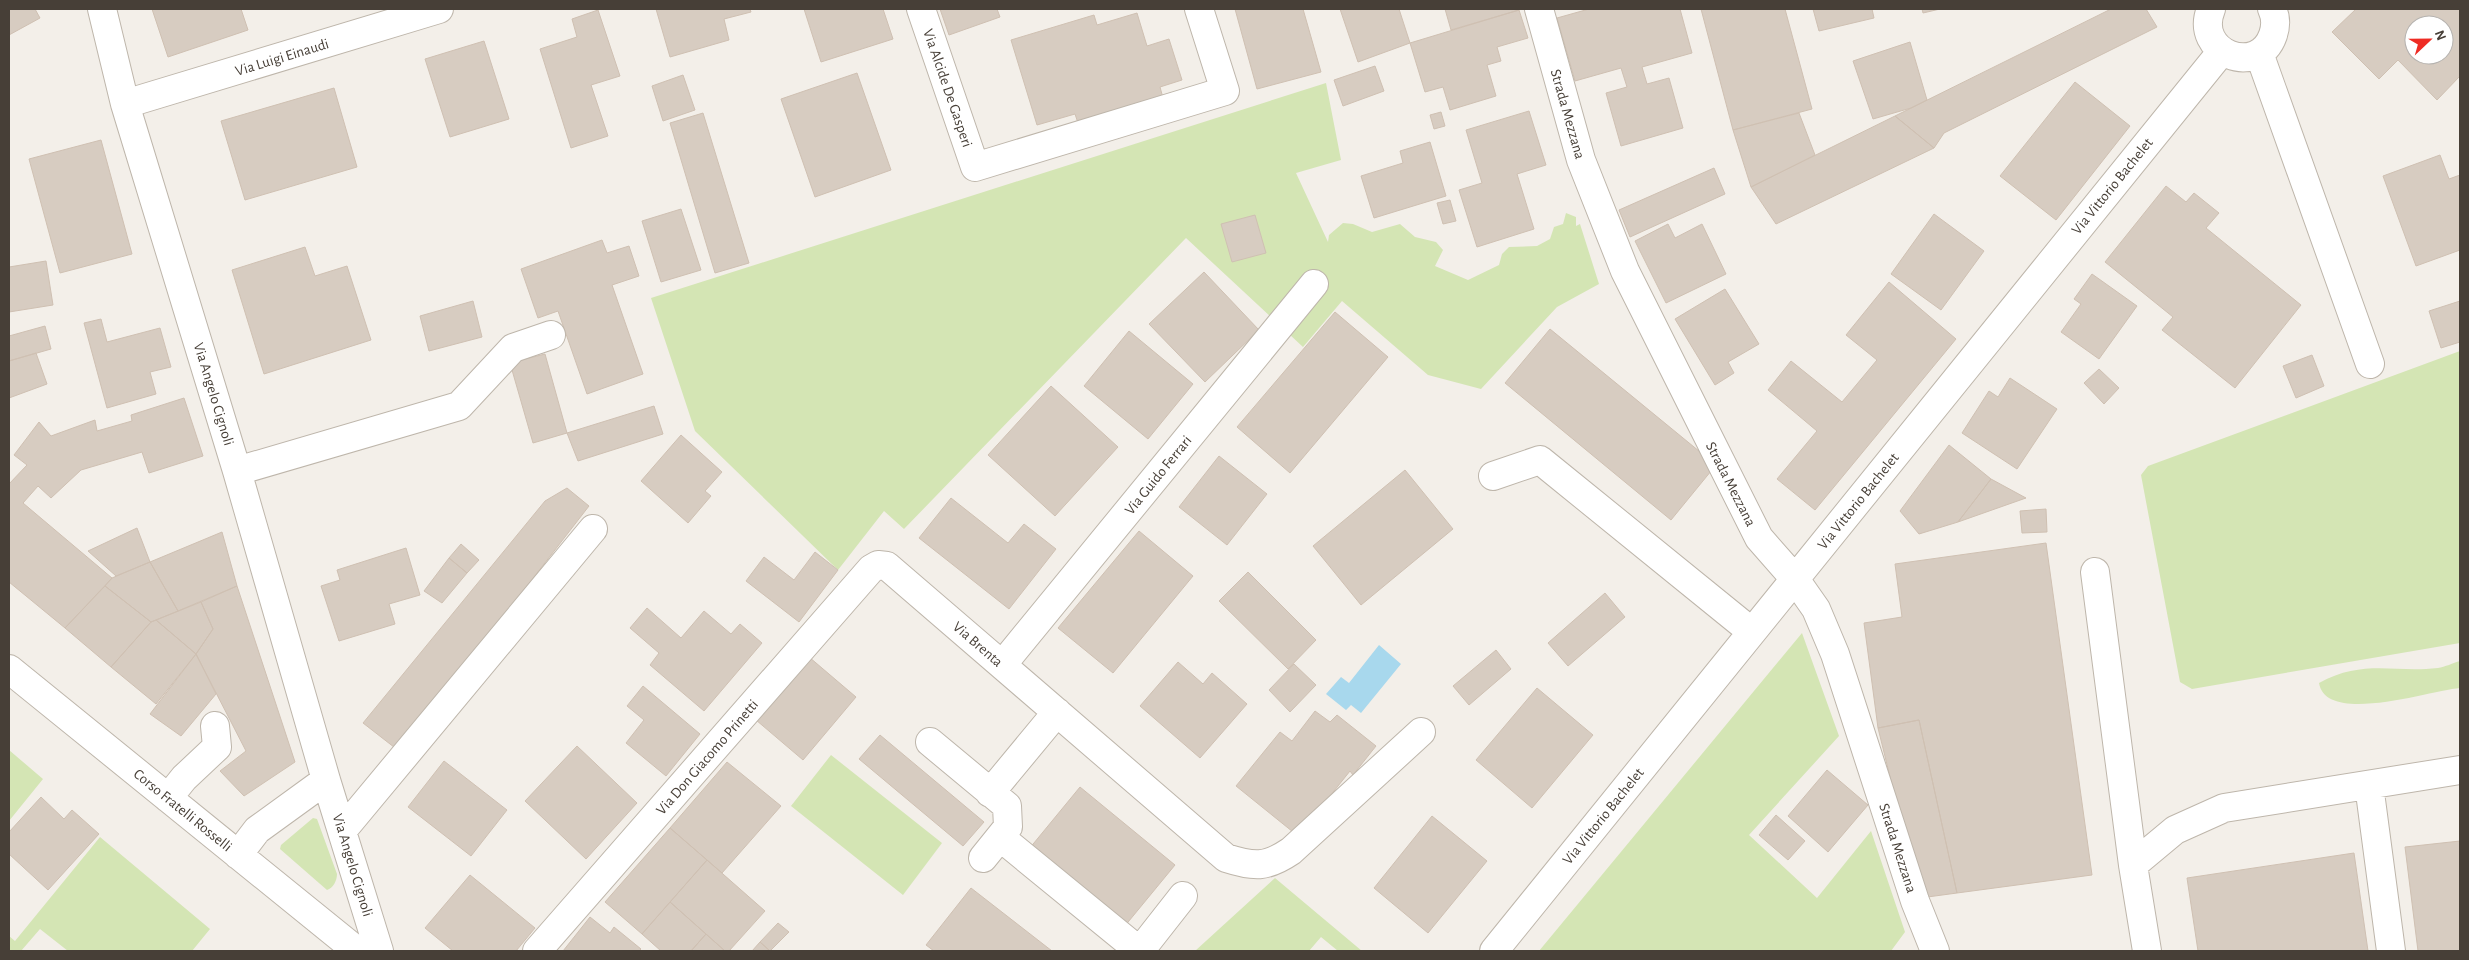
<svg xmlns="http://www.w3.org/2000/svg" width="2469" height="960" font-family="'Alegreya Sans',sans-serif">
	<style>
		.green { fill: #d4e5b4 }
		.water { fill: #a8d8ed }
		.building { fill: #d7ccc1; stroke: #cfc0b2; fill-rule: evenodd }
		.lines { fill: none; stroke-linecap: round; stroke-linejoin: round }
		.minor-casing { stroke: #beb6ab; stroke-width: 30 }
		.minor { stroke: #fff; stroke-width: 28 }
		.labels { text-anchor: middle; stroke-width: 4; stroke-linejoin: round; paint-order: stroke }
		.street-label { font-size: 15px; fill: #473f37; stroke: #fff }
	</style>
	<rect width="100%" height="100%" fill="#f3efe9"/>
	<path class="green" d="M 1326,83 L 1341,160 L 1296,173 L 1328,242 L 1329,235 L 1343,223 L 1353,224 L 1372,232 L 1400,224 L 1415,237 L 1436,242 L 1443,250 L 1435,266 L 1468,280 L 1499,265 L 1502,254 L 1509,247 L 1537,246 L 1550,239 L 1554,227 L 1563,224 L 1566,213 L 1576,217 L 1576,226 L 1580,224 L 1599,284 L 1557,307 L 1481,389 L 1428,375 L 1342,301 L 1303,347 L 1186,238 L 904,529 L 884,511 L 838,570 L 695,431 L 651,298 Z
		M 2460,351 L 2460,643 L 2192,689 L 2180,682 L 2141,475 L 2148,466 Z
		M 1802,633 L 1839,736 L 1749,835 L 1817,898 L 1871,831 L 1905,932 L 1891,951 L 1539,951 Z
		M 2460,661 L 2460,688 C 2432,690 2326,726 2319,683 C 2363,659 2393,673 2438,668 C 2445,667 2453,663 2460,661 Z
		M 9,750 L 43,779 L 9,821 Z
		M 831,755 L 942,843 L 903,895 L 791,806 Z
		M 313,818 L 317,819 L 337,874 C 337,881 333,888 327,890 L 280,849 L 281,845 Z
		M 100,837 L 210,929 L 192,951 L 68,951 L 40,929 L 21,951 L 9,951 L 9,936 L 15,941 Z
		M 1275,878 L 1362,951 L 1338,951 L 1321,937 L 1309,951 L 1195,951 Z"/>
	<path class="water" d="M 1379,645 L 1401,664 L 1361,713 L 1351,705 L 1346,710 L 1326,694 L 1341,677 L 1349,683 Z"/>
	<path class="building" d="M 9,9 L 35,9 L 40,18 L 9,35 Z
		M 152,9 L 241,9 L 248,30 L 168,57 Z
		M 656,9 L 750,9 L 751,12 L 724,19 L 729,40 L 670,57 Z
		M 804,9 L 883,9 L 893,39 L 821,62 Z
		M 940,9 L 997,9 L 1000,17 L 949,35 Z
		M 1235,9 L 1303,9 L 1321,72 L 1257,89 Z
		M 1340,9 L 1399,9 L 1410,43 L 1358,62 Z
		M 1445,9 L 1519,9 L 1519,10 L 1451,30 Z
		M 1589,9 L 1680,9 L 1692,53 L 1642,67 L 1647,84 L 1669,78 L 1683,128 L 1621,146 L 1606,93 L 1627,87 L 1621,68 L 1575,81 L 1557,18 Z
		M 1701,9 L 1785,9 L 1812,109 L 1733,130 Z
		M 1813,9 L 1872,9 L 1874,18 L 1819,31 Z
		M 1922,9 L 1940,9 L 1923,13 Z
		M 2111,9 L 2146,9 L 2157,27 L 1944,133 L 1934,148 L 1895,116 Z
		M 2356,9 L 2460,9 L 2460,76 L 2437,100 L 2398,60 L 2379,79 L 2332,32 ZM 2414,25 L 2444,25 L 2444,55 L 2414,55 Z
		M 598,10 L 620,76 L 591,85 L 608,136 L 571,148 L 540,49 L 577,37 L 572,19 Z
		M 1519,10 L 1528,38 L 1497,47 L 1501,61 L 1487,65 L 1496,96 L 1450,110 L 1443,87 L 1425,92 L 1410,43 Z
		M 1137,13 L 1147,46 L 1169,39 L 1182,80 L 1160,87 L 1163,98 L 1078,123 L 1075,114 L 1037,125 L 1011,40 L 1094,15 L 1097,25 Z
		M 484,41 L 509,119 L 450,137 L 425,59 Z
		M 1910,42 L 1927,100 L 1911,108 L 1873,119 L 1853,61 Z
		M 1375,66 L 1384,91 L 1343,106 L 1334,80 Z
		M 857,73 L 891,170 L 815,197 L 781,99 Z
		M 683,75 L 695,110 L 663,121 L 652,86 Z
		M 2075,82 L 2130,126 L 2056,220 L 2000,176 Z
		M 334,88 L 357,167 L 245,200 L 221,121 Z
		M 1529,111 L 1546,165 L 1517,174 L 1534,229 L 1477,247 L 1459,190 L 1482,183 L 1466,130 Z
		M 1441,112 L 1445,126 L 1434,129 L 1430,115 Z
		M 703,113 L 749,263 L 715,273 L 670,123 Z
		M 1799,113 L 1815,155 L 1751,187 L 1733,130 Z
		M 1895,116 L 1934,148 L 1776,224 L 1751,187 Z
		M 101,140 L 132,254 L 60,273 L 29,159 Z
		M 1430,142 L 1446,196 L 1374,218 L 1361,176 L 1403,163 L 1400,151 Z
		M 2440,155 L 2449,179 L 2460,175 L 2460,250 L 2416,266 L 2383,176 Z
		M 1714,168 L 1725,194 L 1630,237 L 1619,210 Z
		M 2166,186 L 2186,202 L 2194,193 L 2219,213 L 2206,228 L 2301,305 L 2235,388 L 2162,330 L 2173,317 L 2105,262 Z
		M 1450,200 L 1456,221 L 1443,224 L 1437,203 Z
		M 681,209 L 701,270 L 661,282 L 642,221 Z
		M 1934,214 L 1984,251 L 1941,310 L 1891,274 Z
		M 1255,215 L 1266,253 L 1232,262 L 1221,224 Z
		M 1668,224 L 1675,238 L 1702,224 L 1726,274 L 1666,303 L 1635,241 Z
		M 602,240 L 607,253 L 629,246 L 639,276 L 612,285 L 643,374 L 587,394 L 558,311 L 538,318 L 521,269 Z
		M 305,247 L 315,276 L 347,266 L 371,340 L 264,374 L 232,270 Z
		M 46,261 L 53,305 L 9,312 L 9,267 Z
		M 1204,272 L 1259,330 L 1205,382 L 1149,324 Z
		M 2092,274 L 2137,306 L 2099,359 L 2061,332 L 2081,304 L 2074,299 Z
		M 1889,282 L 1956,339 L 1815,510 L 1777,479 L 1817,431 L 1768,390 L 1791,361 L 1842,402 L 1877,360 L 1846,335 Z
		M 1725,289 L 1759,344 L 1728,362 L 1734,373 L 1715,385 L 1675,319 Z
		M 473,301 L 482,337 L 429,351 L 420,316 Z
		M 2460,301 L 2460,342 L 2441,348 L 2429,311 Z
		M 1335,312 L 1388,357 L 1290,473 L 1237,427 Z
		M 101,319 L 107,342 L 160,328 L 171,367 L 150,372 L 156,394 L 107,408 L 84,323 Z
		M 45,326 L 51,349 L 9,361 L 9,336 Z
		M 1550,329 L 1716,465 L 1671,520 L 1505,383 Z
		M 1129,331 L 1193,384 L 1148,439 L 1084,386 Z
		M 36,353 L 47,384 L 9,398 L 9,361 Z
		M 545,354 L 567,433 L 533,443 L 510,363 Z
		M 2312,355 L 2324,386 L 2296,398 L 2283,366 Z
		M 2099,369 L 2119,388 L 2104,404 L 2084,383 Z
		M 2010,378 L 2057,409 L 2017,469 L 1962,433 L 1989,391 L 1998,397 Z
		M 1051,386 L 1118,447 L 1055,516 L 988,455 Z
		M 184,398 L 203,456 L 149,473 L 142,452 L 81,470 L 51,498 L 38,486 L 23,503 L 112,578 L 65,628 L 9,582 L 9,484 L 27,465 L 14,455 L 39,422 L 51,436 L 95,420 L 97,431 L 132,421 L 131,415 Z
		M 654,406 L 663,434 L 578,461 L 567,433 Z
		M 681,435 L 722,472 L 705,491 L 711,496 L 688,523 L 641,481 Z
		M 1949,445 L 1991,479 L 1958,522 L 1919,534 L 1900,511 Z
		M 1219,456 L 1267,494 L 1227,545 L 1179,507 Z
		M 1405,470 L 1453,529 L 1361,605 L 1313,546 Z
		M 1991,479 L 2026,498 L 1958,522 Z
		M 567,488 L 589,506 L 399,751 L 363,723 L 545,501 Z
		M 951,498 L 1008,543 L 1024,524 L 1056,549 L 1009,609 L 919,538 Z
		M 2046,509 L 2047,532 L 2022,533 L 2020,511 Z
		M 137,528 L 150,562 L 116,576 L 88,551 Z
		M 1139,531 L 1193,576 L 1113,673 L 1058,628 Z
		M 222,532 L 237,586 L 178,611 L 150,562 Z
		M 2046,543 L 2092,875 L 1957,893 L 1919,720 L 1878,728 L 1864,623 L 1902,617 L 1895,564 Z
		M 461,544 L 479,560 L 467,573 L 449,558 Z
		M 406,548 L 420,595 L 389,604 L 395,624 L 339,641 L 321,586 L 340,580 L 337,570 Z
		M 815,552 L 838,570 L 799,622 L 746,581 L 764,557 L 794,580 Z
		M 449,558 L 467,573 L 442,603 L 424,591 Z
		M 150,562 L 178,611 L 151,622 L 105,586 L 112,578 Z
		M 1248,572 L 1316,640 L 1288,669 L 1219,601 Z
		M 105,586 L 151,622 L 111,667 L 65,628 Z
		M 237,586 L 295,762 L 244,796 L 220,771 L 246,751 L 196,654 L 213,629 L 201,602 Z
		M 1605,593 L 1625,617 L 1568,666 L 1548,643 Z
		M 201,602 L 213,629 L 196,654 L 156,620 Z
		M 647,608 L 681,638 L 704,611 L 731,634 L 740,624 L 762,643 L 704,711 L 650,665 L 659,653 L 630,628 Z
		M 156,620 L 196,654 L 156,704 L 111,667 L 151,622 Z
		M 1496,650 L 1511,669 L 1469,705 L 1453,686 Z
		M 196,654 L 216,694 L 181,736 L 150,714 Z
		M 809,657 L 856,697 L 803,760 L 756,720 Z
		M 1178,662 L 1203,684 L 1212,673 L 1247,704 L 1200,758 L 1140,706 Z
		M 1294,664 L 1316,685 L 1290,712 L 1269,690 Z
		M 643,686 L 700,734 L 666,776 L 626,743 L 644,720 L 627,706 Z
		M 1537,688 L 1593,735 L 1532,808 L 1476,760 Z
		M 1315,711 L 1330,722 L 1337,715 L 1376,746 L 1353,775 L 1350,771 L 1298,836 L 1236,786 L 1280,732 L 1292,741 Z
		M 1919,720 L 1957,893 L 1920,898 L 1878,728 Z
		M 880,735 L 984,822 L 963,846 L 859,759 Z
		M 577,746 L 637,803 L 586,859 L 525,801 Z
		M 444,761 L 507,810 L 471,856 L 408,807 Z
		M 727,762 L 781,806 L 722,873 L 670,828 Z
		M 1827,770 L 1868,805 L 1828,852 L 1788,816 Z
		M 1080,787 L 1175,865 L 1124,927 L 1029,849 Z
		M 41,797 L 64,819 L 72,810 L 99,834 L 48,890 L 9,854 L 9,832 Z
		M 1776,815 L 1805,841 L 1788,860 L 1759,835 Z
		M 1432,816 L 1487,861 L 1428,933 L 1374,888 Z
		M 670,828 L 707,860 L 642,934 L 605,902 Z
		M 2460,841 L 2460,951 L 2418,951 L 2405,847 Z
		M 2354,853 L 2368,951 L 2198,951 L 2187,878 Z
		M 707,860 L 765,911 L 729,951 L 725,951 L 670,902 Z
		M 470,875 L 535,928 L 516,951 L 453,951 L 425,928 Z
		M 971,888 L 1052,951 L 934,951 L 926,945 Z
		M 670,902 L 706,934 L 691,951 L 661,951 L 642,934 Z
		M 590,917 L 610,933 L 614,927 L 641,949 L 639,951 L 563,951 Z
		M 778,923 L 789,932 L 770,951 L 760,942 Z
		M 706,934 L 725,951 L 691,951 Z
		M 760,942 L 770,951 L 752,951 Z"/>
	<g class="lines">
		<g class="minor-casing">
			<path id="minor" d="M 102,9 L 125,104 L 237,471 L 326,780 L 379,951
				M 921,9 L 975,167 L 1225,91 L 1199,9
				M 1539,9 L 1581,160 L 1625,271 L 1759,538 L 1795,579 L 1816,609 L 1835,654 L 1915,901 L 1935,951
				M 2211,9 C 2193,53 2258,78 2273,35 C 2276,26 2276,17 2272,9
				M 2259,53 L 2370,364
				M 125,104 L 439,9
				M 237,471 L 459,406 L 513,348 L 551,335
				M 1493,476 L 1540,460 L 1752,632
				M 2095,572 L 2133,865 L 2147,951
				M 1002,665 L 1314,284
				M 9,669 L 357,951
				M 930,742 L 1007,806 L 1008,827 L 983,858
				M 2369,785 L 2391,951
				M 990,793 L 1057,712
				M 168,798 L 184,778 L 217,747 L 215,726
				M 342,831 L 593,529
				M 1000,837 L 1137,949 L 1143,947 L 1183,896
				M 238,855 L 257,830 L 326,780
				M 2133,865 L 2175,830 L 2224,808 L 2460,770
				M 537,951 L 871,569 L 878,565 L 887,566 L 1226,858 C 1254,867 1266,868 1291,851 L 1421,732
				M 1494,951 L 2222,51"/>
		</g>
		<use href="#minor" class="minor"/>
	</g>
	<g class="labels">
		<g class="street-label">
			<text transform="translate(282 57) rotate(-17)" y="5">Via Luigi Einaudi</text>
			<text transform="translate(948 88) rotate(71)" y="5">Via Alcide De Gasperi</text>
			<text transform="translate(1568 114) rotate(74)" y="5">Strada Mezzana</text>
			<text transform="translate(2112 186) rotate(-51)" y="5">Via Vittorio Bachelet</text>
			<text transform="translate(214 394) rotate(73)" y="5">Via Angelo Cignoli</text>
			<text transform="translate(1158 475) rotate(-51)" y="5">Via Guido Ferrari</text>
			<text transform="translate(1731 484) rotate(63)" y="5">Strada Mezzana</text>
			<text transform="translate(1858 501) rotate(-51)" y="5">Via Vittorio Bachelet</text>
			<text transform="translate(978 644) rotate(41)" y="5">Via Brenta</text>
			<text transform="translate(707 757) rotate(-49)" y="5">Via Don Giacomo Prinetti</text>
			<text transform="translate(183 810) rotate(39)" y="5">Corso Fratelli Rosselli</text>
			<text transform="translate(1603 816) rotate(-51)" y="5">Via Vittorio Bachelet</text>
			<text transform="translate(1898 848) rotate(72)" y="5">Strada Mezzana</text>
			<text transform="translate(353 865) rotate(73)" y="5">Via Angelo Cignoli</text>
		</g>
	</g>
	<rect width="2469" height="960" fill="none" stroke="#473f37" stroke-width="20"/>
	<g transform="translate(2429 40) rotate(68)"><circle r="24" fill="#ffffff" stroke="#b5b2af"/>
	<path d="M0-4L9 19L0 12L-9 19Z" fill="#ee2c24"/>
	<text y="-8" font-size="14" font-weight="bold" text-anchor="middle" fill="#473f37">N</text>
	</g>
</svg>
